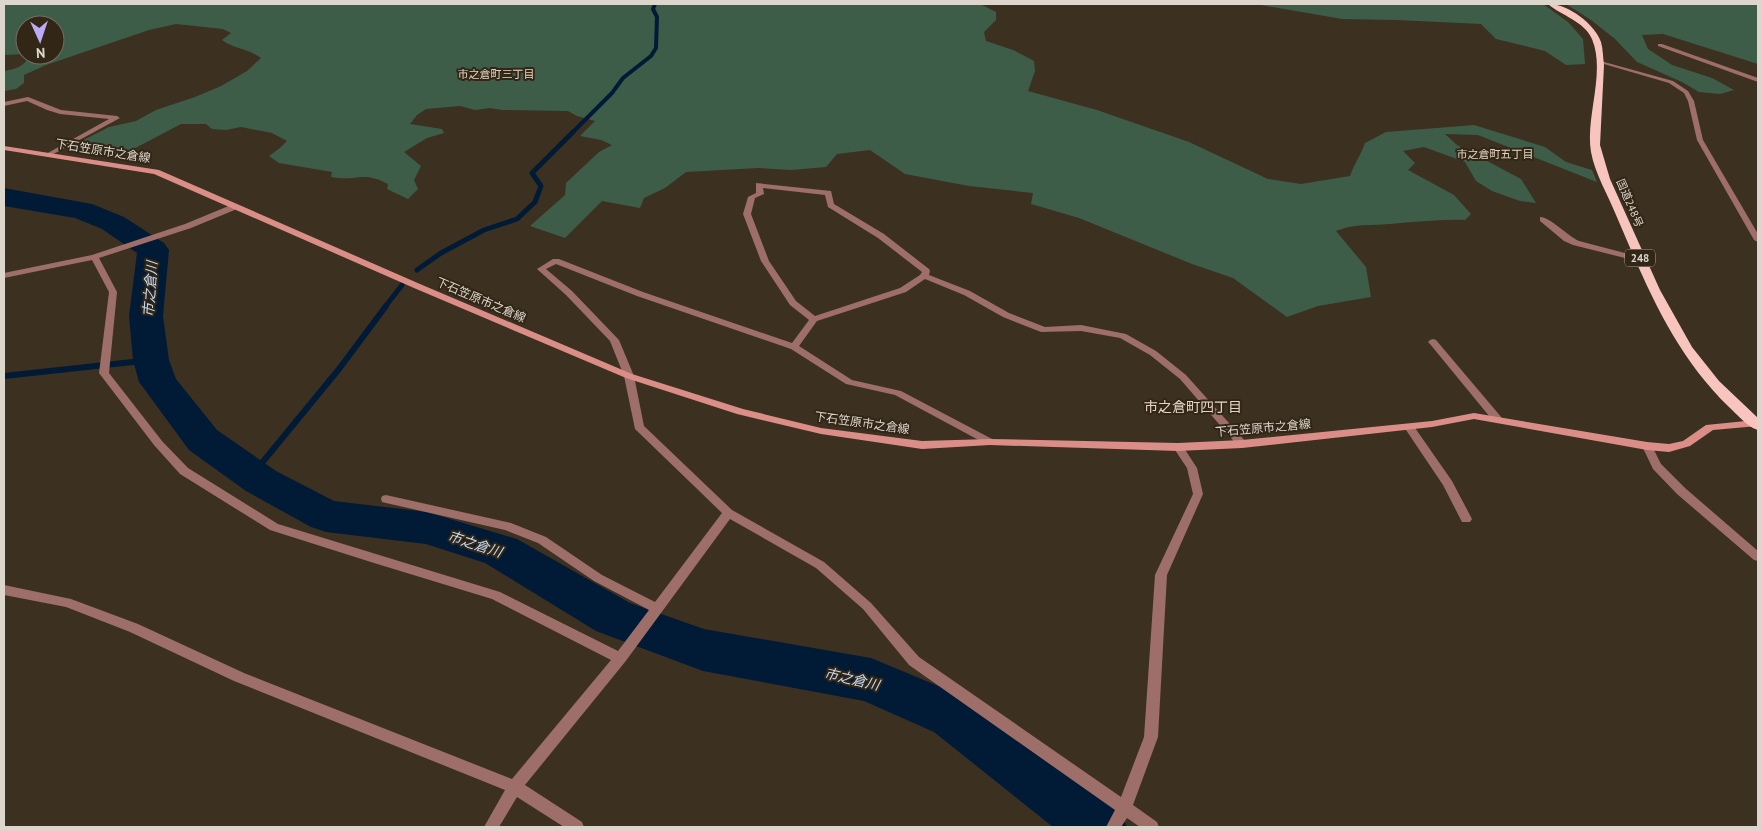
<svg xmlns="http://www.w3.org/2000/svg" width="1762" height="831" font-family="'PT Sans','Noto Sans JP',sans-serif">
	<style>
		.green { fill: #3d5d49 }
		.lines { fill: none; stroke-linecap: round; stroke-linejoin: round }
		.stream-far2 { stroke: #011b37; stroke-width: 4 }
		.stream-far1 { stroke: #011b37; stroke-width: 5 }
		.stream { stroke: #011b37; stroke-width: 6 }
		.river { fill: #011b37; fill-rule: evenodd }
		.minor { fill: #9e6e69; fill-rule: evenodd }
		.secondary { fill: #da8e87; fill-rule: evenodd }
		.trunk { fill: #f8c4be; fill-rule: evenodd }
		.labels { text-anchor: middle; stroke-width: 4; stroke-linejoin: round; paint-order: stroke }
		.far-neighbourhood-label { font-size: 11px; fill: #e3d4c1; stroke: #322617 }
		.far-street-label { font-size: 11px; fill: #ddd6cc; stroke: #322617 }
		.shield { fill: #322617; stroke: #aaa196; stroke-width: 1 }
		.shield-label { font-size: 11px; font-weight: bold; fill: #ddd6cc }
		.street-label { font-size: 12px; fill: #ddd6cc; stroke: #322617 }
		.water-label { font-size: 14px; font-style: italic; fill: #c5dcf6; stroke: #322617 }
		.neighbourhood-label { font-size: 14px; fill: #e3d4c1; stroke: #322617 }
	</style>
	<rect width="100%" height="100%" fill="#3c3021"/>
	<path class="green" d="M 4,4 L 980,4 L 996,12 L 996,20 L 984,32 L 986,41 L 1013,50 L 1034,61 L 1035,71 L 1028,91 L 1097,110 L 1189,142 L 1268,179 L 1301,184 L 1350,176 C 1354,164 1361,155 1365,143 L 1386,132 L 1474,125 L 1545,147 L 1566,162 L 1592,170 L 1597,182 L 1478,135 L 1445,134 L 1457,145 L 1521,179 L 1536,203 L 1520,201 L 1492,191 L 1476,181 L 1465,162 L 1424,147 L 1403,151 L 1415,163 L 1408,170 L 1454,195 L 1471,214 L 1465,220 C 1440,219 1415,222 1390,224 C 1369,226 1357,223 1336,231 L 1366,267 L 1371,297 L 1318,306 L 1287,317 L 1233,278 L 1192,264 L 1079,218 L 1031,204 L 1033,193 L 969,186 L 905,174 L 870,150 L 837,154 L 826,167 L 791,170 L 758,168 L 686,172 L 665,188 L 644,198 L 640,208 L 602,201 L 565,238 L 530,226 L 565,195 L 566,183 L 599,152 L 612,145 L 601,140 L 580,136 L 595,121 L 577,116 L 568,111 L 502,110 L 490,108 L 475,110 L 460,106 L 426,109 L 417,115 L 410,124 L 442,129 L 444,133 L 427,138 L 404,152 L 421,166 L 414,180 L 418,189 L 408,199 L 387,189 L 388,184 C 362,170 356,182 331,177 L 332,172 L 279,163 L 269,156 L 280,148 L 287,141 L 272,133 L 241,127 L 226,130 L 212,129 L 206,124 L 181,124 L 122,155 L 66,149 L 109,127 L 136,121 L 156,110 L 195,97 L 221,86 L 247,71 L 261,58 C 247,48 234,49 222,40 L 231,33 L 223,29 L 176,24 L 149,30 L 46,65 L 24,75 L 24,83 L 16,89 L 4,91 L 4,71 C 16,69 24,67 30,55 L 55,55 L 55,25 L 25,25 L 25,54 L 4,55 Z
		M 1255,4 L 1543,4 L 1568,22 L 1583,39 L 1585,64 L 1566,65 L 1545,51 L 1496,39 L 1481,24 L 1397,20 L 1342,19 Z
		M 1566,4 L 1758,4 L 1758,64 L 1663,34 L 1642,35 L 1648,49 L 1672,65 L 1712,78 L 1734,90 L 1720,94 L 1699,92 L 1682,82 L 1637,62 L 1615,39 L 1591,20 Z"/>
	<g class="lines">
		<path class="stream-far2" d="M 571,134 L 612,93 L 623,78 L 651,56 L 656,48 L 657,17 L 653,9 L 655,4"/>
		<path class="stream-far1" d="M 417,270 L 441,253 L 484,230 L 517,219 L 535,202 L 541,186 L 532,173 L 573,132
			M 385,307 L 402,285"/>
		<path class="stream" d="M 4,376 L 151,360
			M 252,475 L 339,369 L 386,306"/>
		<path class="river" d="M 4,188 L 92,204 L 124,217 L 164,243 L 169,250 L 163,316 L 169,360 L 176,379 L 217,430 L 276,471 L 334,501 L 427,512 L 517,539 L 630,603 L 704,629 L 871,658 L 972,700 L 1118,807 L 1127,827 L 1053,827 L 934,732 L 864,701 L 703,671 L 596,631 L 485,563 L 426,544 L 326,532 L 311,527 L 246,491 L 189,450 L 145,390 L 139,382 L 133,360 L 129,316 L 137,253 L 102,229 L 75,218 L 4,206 Z"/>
		<path class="minor" d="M 1658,44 L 1662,44 L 1758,78 L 1758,82 L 1658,46 Z
			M 1597,60 L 1673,81 L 1688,91 L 1694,101 L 1703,140 L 1758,234 L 1758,242 L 1754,240 L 1697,140 L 1688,101 L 1684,93 L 1669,83 L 1597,62 Z
			M 28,97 L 61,110 L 117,116 L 120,118 L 48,157 L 45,155 L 46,154 L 109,119 L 60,114 L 47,110 L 27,101 L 4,106 L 4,102 Z
			M 756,183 L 831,191 L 834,204 L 884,234 L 929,269 L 930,271 L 929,275 L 970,291 L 1009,313 L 1045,327 L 1081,325 L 1126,334 L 1156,351 L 1186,375 L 1246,442 L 1247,444 L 1246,446 L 1238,446 L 1180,379 L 1150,355 L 1120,338 L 1081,331 L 1041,332 L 1003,317 L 964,295 L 925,279 L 906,292 L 817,321 L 799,346 L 852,380 L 901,391 L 994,440 L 995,442 L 994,444 L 986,444 L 895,395 L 846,384 L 791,349 L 637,296 L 556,264 L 546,269 L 572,291 L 619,340 L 634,376 L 644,426 L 732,510 L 824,562 L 871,603 L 919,657 L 1121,797 L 1144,737 L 1155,575 L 1193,494 L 1187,468 L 1173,447 L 1174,445 L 1182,445 L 1197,468 L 1203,494 L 1167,575 L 1158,737 L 1133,805 L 1157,822 L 1159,827 L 1140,827 L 1127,818 L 1121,827 L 1106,827 L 1115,810 L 909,665 L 863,609 L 816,568 L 730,519 L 625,662 L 525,785 L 582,822 L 584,827 L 564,827 L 517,797 L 499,827 L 484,827 L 505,790 L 234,681 L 130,632 L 66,607 L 4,595 L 4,585 L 71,599 L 138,624 L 244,673 L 512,779 L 611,660 L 492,599 L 374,563 L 270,530 L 180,474 L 154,445 L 99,373 L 109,292 L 92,260 L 4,278 L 4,273 L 92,255 L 185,224 L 231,205 L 237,205 L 237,209 L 191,228 L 99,258 L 117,292 L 109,373 L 162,441 L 188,468 L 278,524 L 500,592 L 618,651 L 649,610 L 594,581 L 538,543 L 505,530 L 386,503 L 382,502 L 381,499 L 382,496 L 386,495 L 511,523 L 546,537 L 602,575 L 655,602 L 722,513 L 635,429 L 624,376 L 610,341 L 566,295 L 537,269 L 553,259 L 559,259 L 643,292 L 792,343 L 809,320 L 790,305 L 761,261 L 743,214 L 748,197 L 756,193 ZM 763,188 L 825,195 L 828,207 L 878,238 L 922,272 L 920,275 L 900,288 L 815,316 L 796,301 L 769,261 L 751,214 L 755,198 L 764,194 Z
			M 1540,217 C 1550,217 1568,236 1579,241 L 1644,258 L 1645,260 L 1641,262 L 1573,245 L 1564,241 L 1540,221 Z
			M 1433,339 L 1436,340 L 1502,418 L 1503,420 L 1502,422 L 1494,422 L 1430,344 L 1428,342 L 1430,340 Z
			M 1409,424 L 1413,425 L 1452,481 L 1472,519 L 1470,522 L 1462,522 L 1443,485 L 1404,427 Z
			M 1647,442 L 1651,444 L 1661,464 L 1685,488 L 1758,551 L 1758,561 L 1754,560 L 1677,494 L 1653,469 L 1642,446 Z"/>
		<path class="secondary" d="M 4,146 L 159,170 L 420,284 L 632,374 L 743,409 L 821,428 L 922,441 L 990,439 L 1178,443 L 1242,440 L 1432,421 L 1474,413 L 1647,442 L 1669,444 L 1683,441 L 1706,425 L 1756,420 L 1758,420 L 1758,426 L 1713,430 L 1690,446 L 1669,452 L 1647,450 L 1474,419 L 1432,427 L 1242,448 L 1178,451 L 990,445 L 922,449 L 821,434 L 737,414 L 626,378 L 414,288 L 154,174 L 4,150 Z"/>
		<path class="trunk" d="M 1548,4 C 1567,3 1595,24 1601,42 C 1603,49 1603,58 1604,65 L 1600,145 L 1610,179 L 1660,290 L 1692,347 L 1719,381 L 1758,418 L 1758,430 C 1747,427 1737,414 1729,407 C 1673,353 1646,285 1616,215 C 1608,195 1595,174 1591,152 C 1585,117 1606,73 1592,39 C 1584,21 1562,16 1548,4 Z"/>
	</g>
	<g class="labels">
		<g class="far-neighbourhood-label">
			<text x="496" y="78">市之倉町三丁目</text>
			<text x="1495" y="158">市之倉町五丁目</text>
		</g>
		<g class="far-street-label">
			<text transform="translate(1630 203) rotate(67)" y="4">国道248号</text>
		</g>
		<rect class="shield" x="1625" y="249.5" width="30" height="17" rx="4"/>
		<g class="shield-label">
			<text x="1640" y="262">248</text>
		</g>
		<g class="street-label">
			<text transform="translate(103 151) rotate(9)" y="4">下石笠原市之倉線</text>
			<text transform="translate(481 300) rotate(23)" y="4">下石笠原市之倉線</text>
			<text transform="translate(862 423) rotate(8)" y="4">下石笠原市之倉線</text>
			<text transform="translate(1263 428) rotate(-5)" y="4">下石笠原市之倉線</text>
		</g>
		<g class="water-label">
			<text transform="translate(150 289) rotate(-86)" y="5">市之倉川</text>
			<text transform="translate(475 544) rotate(18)" y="5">市之倉川</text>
			<text transform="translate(852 679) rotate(13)" y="5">市之倉川</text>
		</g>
		<g class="neighbourhood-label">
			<text x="1193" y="412">市之倉町四丁目</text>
		</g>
	</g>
	<rect width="1762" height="831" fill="none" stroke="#ddd6cc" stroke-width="10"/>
	<g transform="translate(40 40) rotate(177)"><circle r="24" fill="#322617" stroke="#766c5f"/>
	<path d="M0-4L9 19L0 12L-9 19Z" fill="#bea9f5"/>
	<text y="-8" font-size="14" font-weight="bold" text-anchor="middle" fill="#ddd6cc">N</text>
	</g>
</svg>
